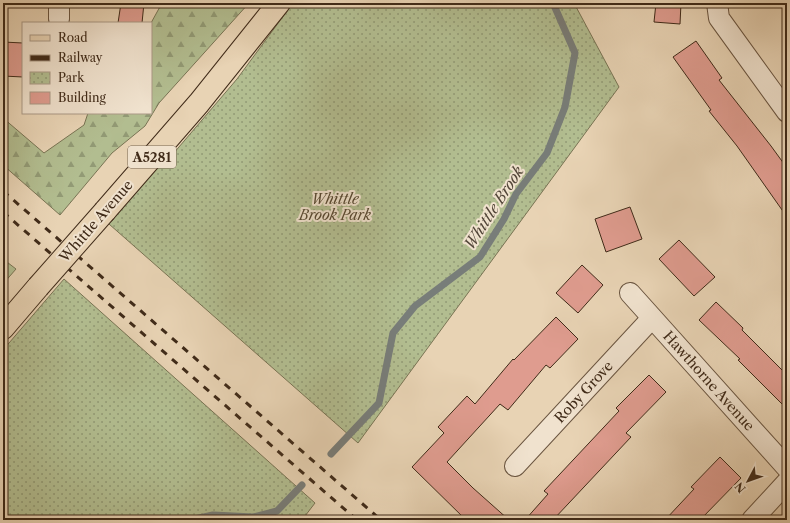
<svg xmlns="http://www.w3.org/2000/svg" width="790" height="523" font-family="'Libre Caslon Text',serif">
	<style>
		.grass { fill: url(#grass-tufts); stroke: #797454 }
		.forest { fill: url(#forest-firs); stroke: #797454 }
		.park { fill: url(#park-dots); stroke: #797454 }
		.lines { fill: none; stroke-linecap: round; stroke-linejoin: round }
		.stream { stroke: #787d79; stroke-width: 7 }
		.building { fill: #df9c8f; stroke: #402b19 }
		.street-casing { stroke: #6a5540; stroke-width: 22 }
		.primary-casing { stroke: #402b19; stroke-width: 24 }
		.street { stroke: #f0e2ce; stroke-width: 20 }
		.primary { stroke: #e8d3b4; stroke-width: 22 }
		.rail { stroke: #402b19; stroke-width: 3; stroke-dasharray: 7 7; stroke-linecap: butt }
		.primary-bridge-casing { stroke: #402b19; stroke-width: 24; stroke-linecap: butt }
		.primary-bridge { stroke: #e8d3b4; stroke-width: 22 }
		.labels { text-anchor: middle; stroke-width: 4; stroke-linejoin: round; paint-order: stroke }
		.shield { fill: #f0e2ce; stroke: #75624f; stroke-width: 1 }
		.shield-label { font-size: 13px; font-weight: bold; fill: #402b19 }
		.park-label { font-size: 14px; font-style: italic; fill: #574831; stroke: #f0e2ce }
		.street-label { font-size: 14px; fill: #402b19; stroke: #f0e2ce }
		.water-label { font-size: 15px; font-style: italic; fill: #534639; stroke: #f0e2ce }
	</style>
	<defs>
		<pattern id="grass-tufts" width="24" height="20" patternUnits="userSpaceOnUse"><rect width="24" height="20" fill="#b2bd90"/><path d="M3 7l-1-3M5 7V3M7 7l1-3M15 17l-1-3M17 17v-4M19 17l1-3" fill="none" stroke="#929a75"/></pattern>
		<pattern id="forest-firs" width="22" height="20" patternUnits="userSpaceOnUse"><rect width="22" height="20" fill="#b2bd90"/><path d="M5 1l3.5 6h-7zM16 11l3.5 6h-7z" fill="#929a75"/></pattern>
		<pattern id="park-dots" width="8" height="8" patternUnits="userSpaceOnUse"><rect width="8" height="8" fill="#b2bd90"/><path d="M2 2h.1M6 6h.1" fill="none" stroke="#929a75" stroke-width="1.8" stroke-linecap="round"/></pattern>
	</defs>
	<rect width="100%" height="100%" fill="#e8d3b4"/>
	<filter id="stains"><feTurbulence type="fractalNoise" baseFrequency=".005" numOctaves="4"/><feColorMatrix values="0 0 0 0 .2 0 0 0 0 .09 0 0 0 0 .02 0 0 0 .5 -.17"/></filter>
	<radialGradient id="worn" r=".72"><stop offset=".6" stop-color="#630" stop-opacity="0"/><stop offset="1" stop-color="#630" stop-opacity=".3"/></radialGradient>
	<path class="grass" d="M 3,259 L 16,269 L 3,284 Z"/>
	<path class="forest" d="M 162,3 L 249,3 L 159,103 L 145,126 L 112,153 L 60,215 L 3,165 L 3,118 L 44,153 L 84,125 L 88,113 L 151,113 L 151,23 Z"/>
	<path class="park" d="M 293,3 L 574,3 L 619,87 L 358,443 L 101,217 L 112,203 L 167,161 L 237,79 Z
		M 64,279 L 315,503 L 302,520 L 3,520 L 3,350 Z"/>
	<g class="lines">
		<path class="stream" d="M 331,454 L 379,403 L 393,333 L 415,306 L 480,257 L 504,219 L 516,194 L 547,153 L 565,107 L 575,53 L 553,3
			M 190,520 L 213,515 L 253,517 L 277,511 L 302,485"/>
	</g>
	<path class="building" d="M 121,3 L 144,3 L 142,23 L 118,23 Z
		M 656,3 L 681,3 L 680,24 L 654,22 Z
		M 696,41 L 722,78 L 719,80 L 771,146 L 787,168 L 787,217 L 737,146 L 709,111 L 711,110 L 673,57 Z
		M 3,42 L 23,43 L 23,77 L 3,76 Z
		M 630,207 L 642,239 L 606,252 L 595,219 Z
		M 679,240 L 715,277 L 694,296 L 659,259 Z
		M 582,265 L 603,285 L 578,313 L 556,293 Z
		M 716,302 L 743,328 L 742,330 L 787,375 L 787,409 L 738,360 L 740,359 L 699,320 Z
		M 556,317 L 578,339 L 550,368 L 546,365 L 508,410 L 500,404 L 447,462 L 473,488 L 509,520 L 466,520 L 412,467 L 444,433 L 438,427 L 467,396 L 475,404 L 513,359 L 514,360 Z
		M 649,375 L 666,392 L 626,433 L 631,437 L 553,520 L 525,520 L 548,494 L 544,491 L 619,411 L 616,408 Z
		M 720,457 L 741,478 L 700,520 L 665,520 L 694,489 L 691,487 Z"/>
	<g class="lines">
		<g class="street-casing">
			<g id="street">
				<path d="M 717,3 L 719,18 L 787,112"/>
				<path d="M 59,19 L 59,3"/>
				<path id="s1" d="M 630,293 L 787,468"/>
				<path id="s2" d="M 515,466 L 652,318"/>
				<path d="M 752,520 L 787,482"/>
			</g>
		</g>
		<g class="primary-casing">
			<path id="primary" d="M 105,211 L 199,103 L 279,3
				M 3,328 L 38,287"/>
		</g>
		<use href="#street" class="street"/>
		<use href="#primary" class="primary"/>
		<path class="rail" d="M 3,191 L 381,520
			M 3,212 L 357,520"/>
		<g class="primary-bridge-casing">
			<path id="primary-bridge" d="M 38,287 L 105,211"/>
		</g>
		<use href="#primary-bridge" class="primary-bridge"/>
	</g>
	<g class="labels">
		<rect class="shield" x="128" y="146" width="48" height="22" rx="3"/>
		<g class="shield-label">
			<text x="152" y="162">A5281</text>
		</g>
		<g class="park-label">
			<text x="335" y="204">Whittle<tspan x="335" dy="16">Brook Park</tspan></text>
		</g>
		<g class="street-label">
			<text transform="translate(96 221) rotate(-49)" y="5">Whittle Avenue</text>
			<text dy="5" stroke="none"><textPath href="#s1" startOffset="118">Hawthorne Avenue</textPath></text>
			<text dy="5" stroke="none"><textPath href="#s2" startOffset="101">Roby Grove</textPath></text>
		</g>
		<g class="water-label">
			<text transform="translate(494 208) rotate(-57)" y="5">Whittle Brook</text>
		</g>
	</g>
	<rect width="790" height="523" fill="none" stroke="#e8d3b4" stroke-width="16"/>
	<rect x="4" y="4" width="782" height="515" fill="none" stroke="#402b19" stroke-width="2"/>
	<rect x="8" y="8" width="774" height="507" fill="none" stroke="#402b19"/>
	<rect x="22" y="22" width="130" height="92" fill="#f0e2ce" stroke="#aa9986"/>
	<rect x="30" y="35" width="20" height="6" fill="#e8d3b4" stroke="#aa9986"/>
	<text x="58" y="42" font-size="12" fill="#402b19">Road</text>
	<rect x="30" y="55" width="20" height="6" fill="#402b19" stroke="#aa9986"/>
	<text x="58" y="62" font-size="12" fill="#402b19">Railway</text>
	<rect x="30" y="72" width="20" height="12" fill="url(#park-dots)" stroke="#aa9986"/>
	<text x="58" y="82" font-size="12" fill="#402b19">Park</text>
	<rect x="30" y="92" width="20" height="12" fill="#df9c8f" stroke="#aa9986"/>
	<text x="58" y="102" font-size="12" fill="#402b19">Building</text>
	<g transform="translate(748 481) rotate(229)" stroke="#f0e2ce" stroke-width="3" paint-order="stroke">
	<path d="M0-3L7 15L0 10L-7 15Z" fill="#402b19"/>
	<text y="-6" font-size="11" font-weight="bold" text-anchor="middle" fill="#402b19">N</text>
	</g>
	<rect width="100%" height="100%" filter="url(#stains)"/>
	<rect width="100%" height="100%" fill="url(#worn)"/>
</svg>
